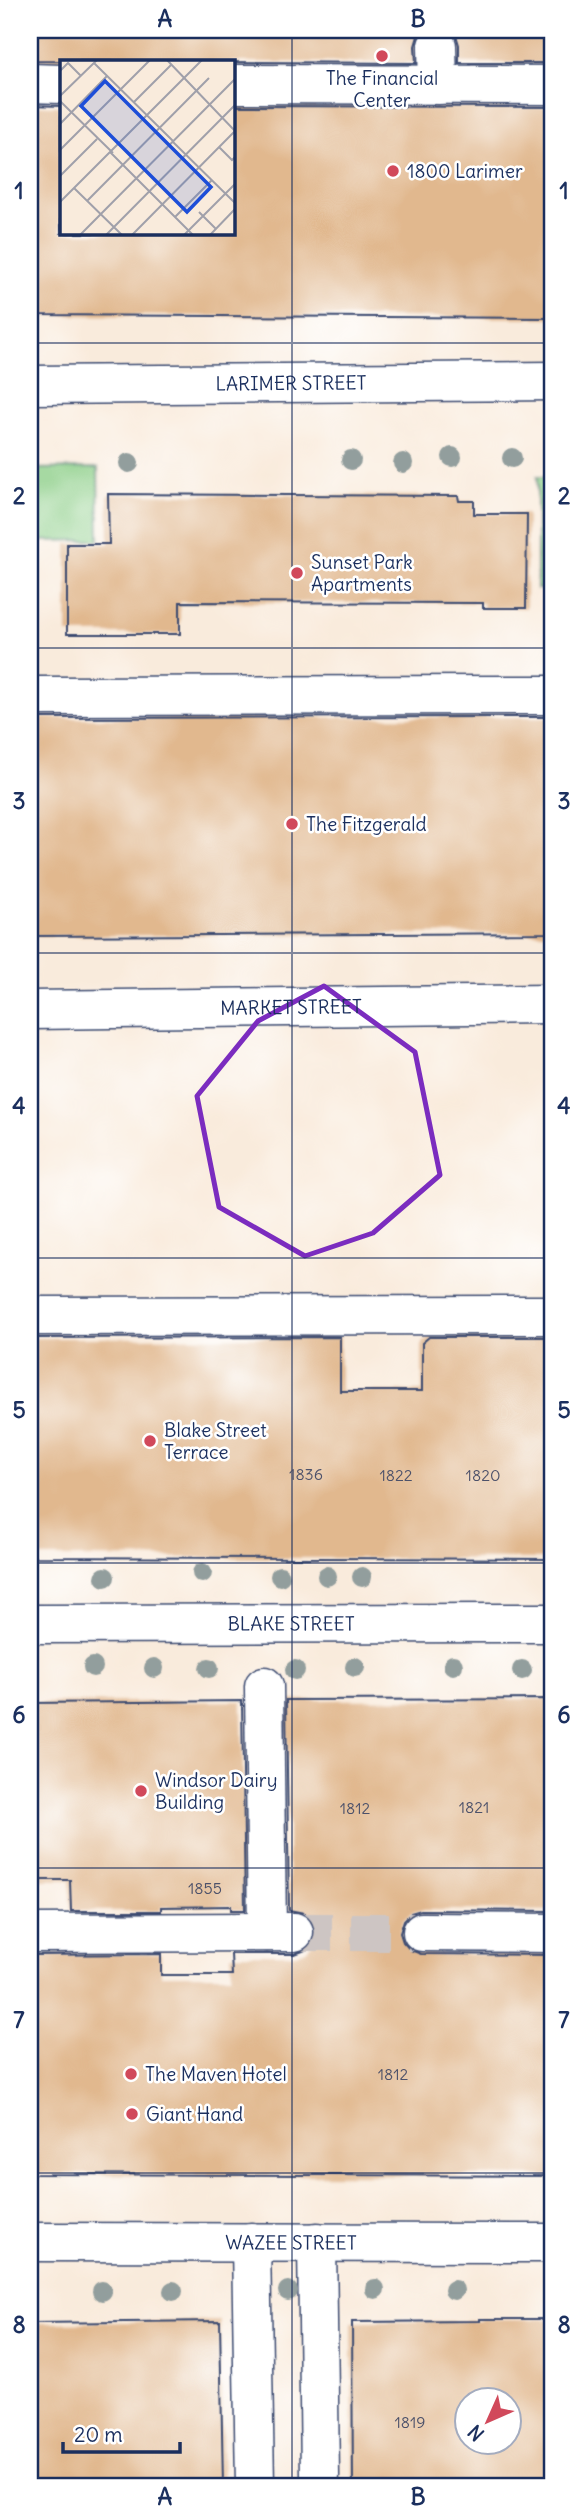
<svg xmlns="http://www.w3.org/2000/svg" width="583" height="2516" font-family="Delius,sans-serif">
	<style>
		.green { fill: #8bce86; stroke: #537e72; stroke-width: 2 }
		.building { fill: #e1b88e; fill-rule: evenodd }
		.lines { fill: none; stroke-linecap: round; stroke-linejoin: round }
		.minor-tunnel { stroke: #cdc5c3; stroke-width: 38; stroke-dasharray: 38 19; stroke-linecap: butt }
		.minor-casing { stroke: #3c4b71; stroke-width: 41 }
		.major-casing { stroke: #3c4b71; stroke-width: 41 }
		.minor { stroke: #fff; stroke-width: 38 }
		.major { stroke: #fff; stroke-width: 38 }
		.tree { fill: #929e9d }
		.marked { fill: none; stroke: #7b2cbf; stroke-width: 5; stroke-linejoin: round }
		.grid { fill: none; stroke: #1b2f5e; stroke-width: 2; stroke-opacity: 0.55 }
		.poi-dot { fill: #d1495b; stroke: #fff; stroke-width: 2.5 }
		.labels { text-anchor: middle; stroke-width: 5; stroke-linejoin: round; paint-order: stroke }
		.number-label { font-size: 16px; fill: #4c516a }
		.poi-label { font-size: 19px; fill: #1b2f5e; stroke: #fff; text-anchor: start }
		.street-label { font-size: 19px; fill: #1b2f5e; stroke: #fff }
		.inset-road { fill: none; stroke: #a0a0aa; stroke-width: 2 }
		.view { fill: #1d4ed8; fill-opacity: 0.15; stroke: #1d4ed8; stroke-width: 3.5 }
		.inset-edge { fill: none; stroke: #1b2f5e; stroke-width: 3.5 }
		.neatline { fill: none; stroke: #1b2f5e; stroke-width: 2.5 }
		.grid-label { font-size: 23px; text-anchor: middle; font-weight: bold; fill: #1b2f5e }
	</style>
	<rect width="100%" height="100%" fill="#fff"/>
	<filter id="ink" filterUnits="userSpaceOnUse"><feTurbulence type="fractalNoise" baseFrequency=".0143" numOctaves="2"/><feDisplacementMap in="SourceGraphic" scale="14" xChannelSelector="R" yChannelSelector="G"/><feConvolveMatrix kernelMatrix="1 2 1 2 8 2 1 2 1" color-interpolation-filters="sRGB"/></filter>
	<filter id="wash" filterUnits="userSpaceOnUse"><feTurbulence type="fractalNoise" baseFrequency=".00686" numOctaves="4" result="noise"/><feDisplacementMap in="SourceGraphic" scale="28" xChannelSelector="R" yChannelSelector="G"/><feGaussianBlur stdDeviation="1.57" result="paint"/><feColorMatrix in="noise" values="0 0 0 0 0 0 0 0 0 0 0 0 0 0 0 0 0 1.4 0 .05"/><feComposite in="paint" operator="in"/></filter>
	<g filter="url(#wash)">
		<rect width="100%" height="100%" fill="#f9ebdc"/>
		<path class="green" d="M 98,468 L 99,540 L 30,541 L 30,469 Z
			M 537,477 L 553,477 L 553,589 L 537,589 Z"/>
		<g id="blocks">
			<path class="building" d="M 30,30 L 423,30 L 418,36 L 415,46 L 416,63 L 30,61 Z
				M 451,30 L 553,30 L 553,63 L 459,63 L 459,45 L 456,35 Z
				M 30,105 L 61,106 L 61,233 L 233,233 L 233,106 L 553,107 L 553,318 L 30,315 Z
				M 108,494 L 458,496 L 459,501 L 474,501 L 474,514 L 527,514 L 526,608 L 483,608 L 483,603 L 180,602 L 180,634 L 67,634 L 67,544 L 109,544 Z
				M 553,717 L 553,933 L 30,936 L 30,718 Z
				M 340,1337 L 340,1391 L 422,1391 L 422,1343 L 429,1337 L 553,1337 L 553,1559 L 30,1557 L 30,1338 Z
				M 553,1699 L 553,1911 L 421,1910 L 411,1913 L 404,1920 L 400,1933 L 403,1942 L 410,1950 L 421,1954 L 553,1955 L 553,2176 L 30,2174 L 30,1955 L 161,1954 L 161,1975 L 232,1975 L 231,1954 L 295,1954 L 306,1950 L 313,1942 L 316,1931 L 312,1920 L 304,1913 L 289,1910 L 286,1700 Z
				M 242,1701 L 245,1910 L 231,1910 L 231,1906 L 161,1907 L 161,1911 L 71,1911 L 70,1880 L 30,1880 L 30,1703 Z
				M 480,2319 L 553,2319 L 553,2486 L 353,2486 L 352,2322 L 480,2321 ZM 467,2400 L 509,2400 L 509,2442 L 467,2442 Z
				M 220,2321 L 223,2486 L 30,2486 L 30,2323 Z"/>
		</g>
	</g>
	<g filter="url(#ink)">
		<use href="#blocks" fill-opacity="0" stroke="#3c4b71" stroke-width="2"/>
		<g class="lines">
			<path class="minor-tunnel" d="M 294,1932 L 422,1932"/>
			<g class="minor-casing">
				<g id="minor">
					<path d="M 437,46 L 438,85"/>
					<path d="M 30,83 L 61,84"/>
					<path d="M 233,84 L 553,85"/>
					<path id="s1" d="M 30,385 L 553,381"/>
					<path d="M 30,696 L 553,695"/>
					<path d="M 30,1316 L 553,1315"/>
					<path d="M 264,1686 L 267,1932"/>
					<path d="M 422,1932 L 553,1933"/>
					<path d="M 30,1933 L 294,1932"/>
					<path id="s2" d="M 30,2242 L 553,2243"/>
					<path d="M 251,2242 L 255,2486"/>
					<path d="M 317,2242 L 320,2476"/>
				</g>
			</g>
			<g class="major-casing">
				<g id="major">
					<path id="s3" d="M 30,1010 L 553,1004"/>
					<path id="s4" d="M 30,1624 L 553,1623"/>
				</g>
			</g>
			<use href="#minor" class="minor"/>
			<use href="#major" class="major"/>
		</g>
		<g class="tree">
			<circle cx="452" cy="457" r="10"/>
			<circle cx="512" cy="458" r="10"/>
			<circle cx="351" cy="460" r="10"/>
			<circle cx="129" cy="463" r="10"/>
			<circle cx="403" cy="463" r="10"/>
			<circle cx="202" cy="1573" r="10"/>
			<circle cx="280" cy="1576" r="10"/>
			<circle cx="327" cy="1576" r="10"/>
			<circle cx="105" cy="1577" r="10"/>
			<circle cx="362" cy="1577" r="10"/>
			<circle cx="453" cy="1665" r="10"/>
			<circle cx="93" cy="1667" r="10"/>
			<circle cx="355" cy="1667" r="10"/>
			<circle cx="154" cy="1668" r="10"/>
			<circle cx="209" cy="1668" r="10"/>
			<circle cx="295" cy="1670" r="10"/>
			<circle cx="522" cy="1670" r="10"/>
			<circle cx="375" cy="2289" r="10"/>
			<circle cx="454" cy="2290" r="10"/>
			<circle cx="102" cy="2291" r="10"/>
			<circle cx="173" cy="2291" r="10"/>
			<circle cx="288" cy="2291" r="10"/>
		</g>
	</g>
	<path class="marked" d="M 324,986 L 415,1052 L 440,1175 L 373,1233 L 305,1256 L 219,1207 L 197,1096 L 258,1021 Z"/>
	<path class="grid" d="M 292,30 L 292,2486M 30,343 L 553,343M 30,648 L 553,648M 30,953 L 553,953M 30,1258 L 553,1258M 30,1563 L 553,1563M 30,1868 L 553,1868M 30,2173 L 553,2173"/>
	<g class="poi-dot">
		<circle cx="382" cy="56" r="7"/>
		<circle cx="393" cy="171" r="7"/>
		<circle cx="297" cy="573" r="7"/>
		<circle cx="292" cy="824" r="7"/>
		<circle cx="150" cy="1441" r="7"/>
		<circle cx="141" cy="1791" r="7"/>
		<circle cx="131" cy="2074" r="7"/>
		<circle cx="132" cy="2114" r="7"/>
	</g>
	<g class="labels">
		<g class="number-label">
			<text x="306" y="1480">1836</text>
			<text x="396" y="1481">1822</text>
			<text x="483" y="1481">1820</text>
			<text x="474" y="1813">1821</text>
			<text x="355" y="1814">1812</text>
			<text x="205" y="1894">1855</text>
			<text x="393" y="2080">1812</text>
			<text x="410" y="2428">1819</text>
		</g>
		<g class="poi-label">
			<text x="382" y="85" text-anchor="middle">The Financial<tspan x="382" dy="22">Center</tspan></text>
			<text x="407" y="178">1800 Larimer</text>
			<text x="311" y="569">Sunset Park<tspan x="311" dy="22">Apartments</tspan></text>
			<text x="306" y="831">The Fitzgerald</text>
			<text x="164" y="1437">Blake Street<tspan x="164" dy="22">Terrace</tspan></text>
			<text x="155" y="1787">Windsor Dairy<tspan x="155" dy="22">Building</tspan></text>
			<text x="145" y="2081">The Maven Hotel</text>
			<text x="146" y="2121">Giant Hand</text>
		</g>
		<g class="street-label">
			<text dy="7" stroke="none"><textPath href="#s1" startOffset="261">LARIMER STREET</textPath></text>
			<text dy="7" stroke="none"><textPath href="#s3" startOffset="261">MARKET STREET</textPath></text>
			<text dy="7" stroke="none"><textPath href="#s4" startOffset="261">BLAKE STREET</textPath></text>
			<text dy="7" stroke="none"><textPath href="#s2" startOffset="261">WAZEE STREET</textPath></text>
		</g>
	</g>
	<g transform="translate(60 60)">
		<rect width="175" height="175" fill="#f9ebdc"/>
		<path class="inset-road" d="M 107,0 L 175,71M 34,3 L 113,81M 0,11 L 8,3 L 21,16M 0,36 L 37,0M 0,41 L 53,93M 74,42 L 111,5M 0,64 L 47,16M 113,82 L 175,143M 159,87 L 172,100 L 175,97M 0,90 L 90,0M 50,92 L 133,175M 0,116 L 37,79M 14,128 L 62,175M 27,141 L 149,18M 0,142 L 142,0M 139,152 L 156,169M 115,157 L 152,120M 20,175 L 175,19M 46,175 L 175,45M 72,175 L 175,71M 124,175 L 175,124M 150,175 L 175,149"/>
		<path class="view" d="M 45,21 L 151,127 L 127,152 L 21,46 Z"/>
		<rect width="175" height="175" class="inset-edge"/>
	</g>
	<rect width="583" height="2516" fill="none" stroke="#fff" stroke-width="77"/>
	<g transform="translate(488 2421) rotate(225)"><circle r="33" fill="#ffffff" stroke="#a4acbf" stroke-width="2"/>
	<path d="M0-5L12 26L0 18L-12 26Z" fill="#d1495b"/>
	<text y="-10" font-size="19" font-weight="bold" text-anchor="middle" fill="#1b2f5e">N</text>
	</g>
	<path d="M63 2442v10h117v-10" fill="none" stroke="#1b2f5e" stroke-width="3.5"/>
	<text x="74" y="2442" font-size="21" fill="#1b2f5e" stroke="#ffffff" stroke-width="5" paint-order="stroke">20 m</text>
	<rect x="38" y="38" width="506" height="2440" class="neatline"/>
	<g class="grid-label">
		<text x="165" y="27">A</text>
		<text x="418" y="27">B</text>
		<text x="19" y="199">1</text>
		<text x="564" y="199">1</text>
		<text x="19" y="504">2</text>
		<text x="564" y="504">2</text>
		<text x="19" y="809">3</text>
		<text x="564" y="809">3</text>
		<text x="19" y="1114">4</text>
		<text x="564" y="1114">4</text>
		<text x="19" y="1418">5</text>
		<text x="564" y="1418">5</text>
		<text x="19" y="1723">6</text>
		<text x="564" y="1723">6</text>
		<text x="19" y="2028">7</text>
		<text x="564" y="2028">7</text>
		<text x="19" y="2333">8</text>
		<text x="564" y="2333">8</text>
		<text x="165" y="2505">A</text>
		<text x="418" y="2505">B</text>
	</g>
</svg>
